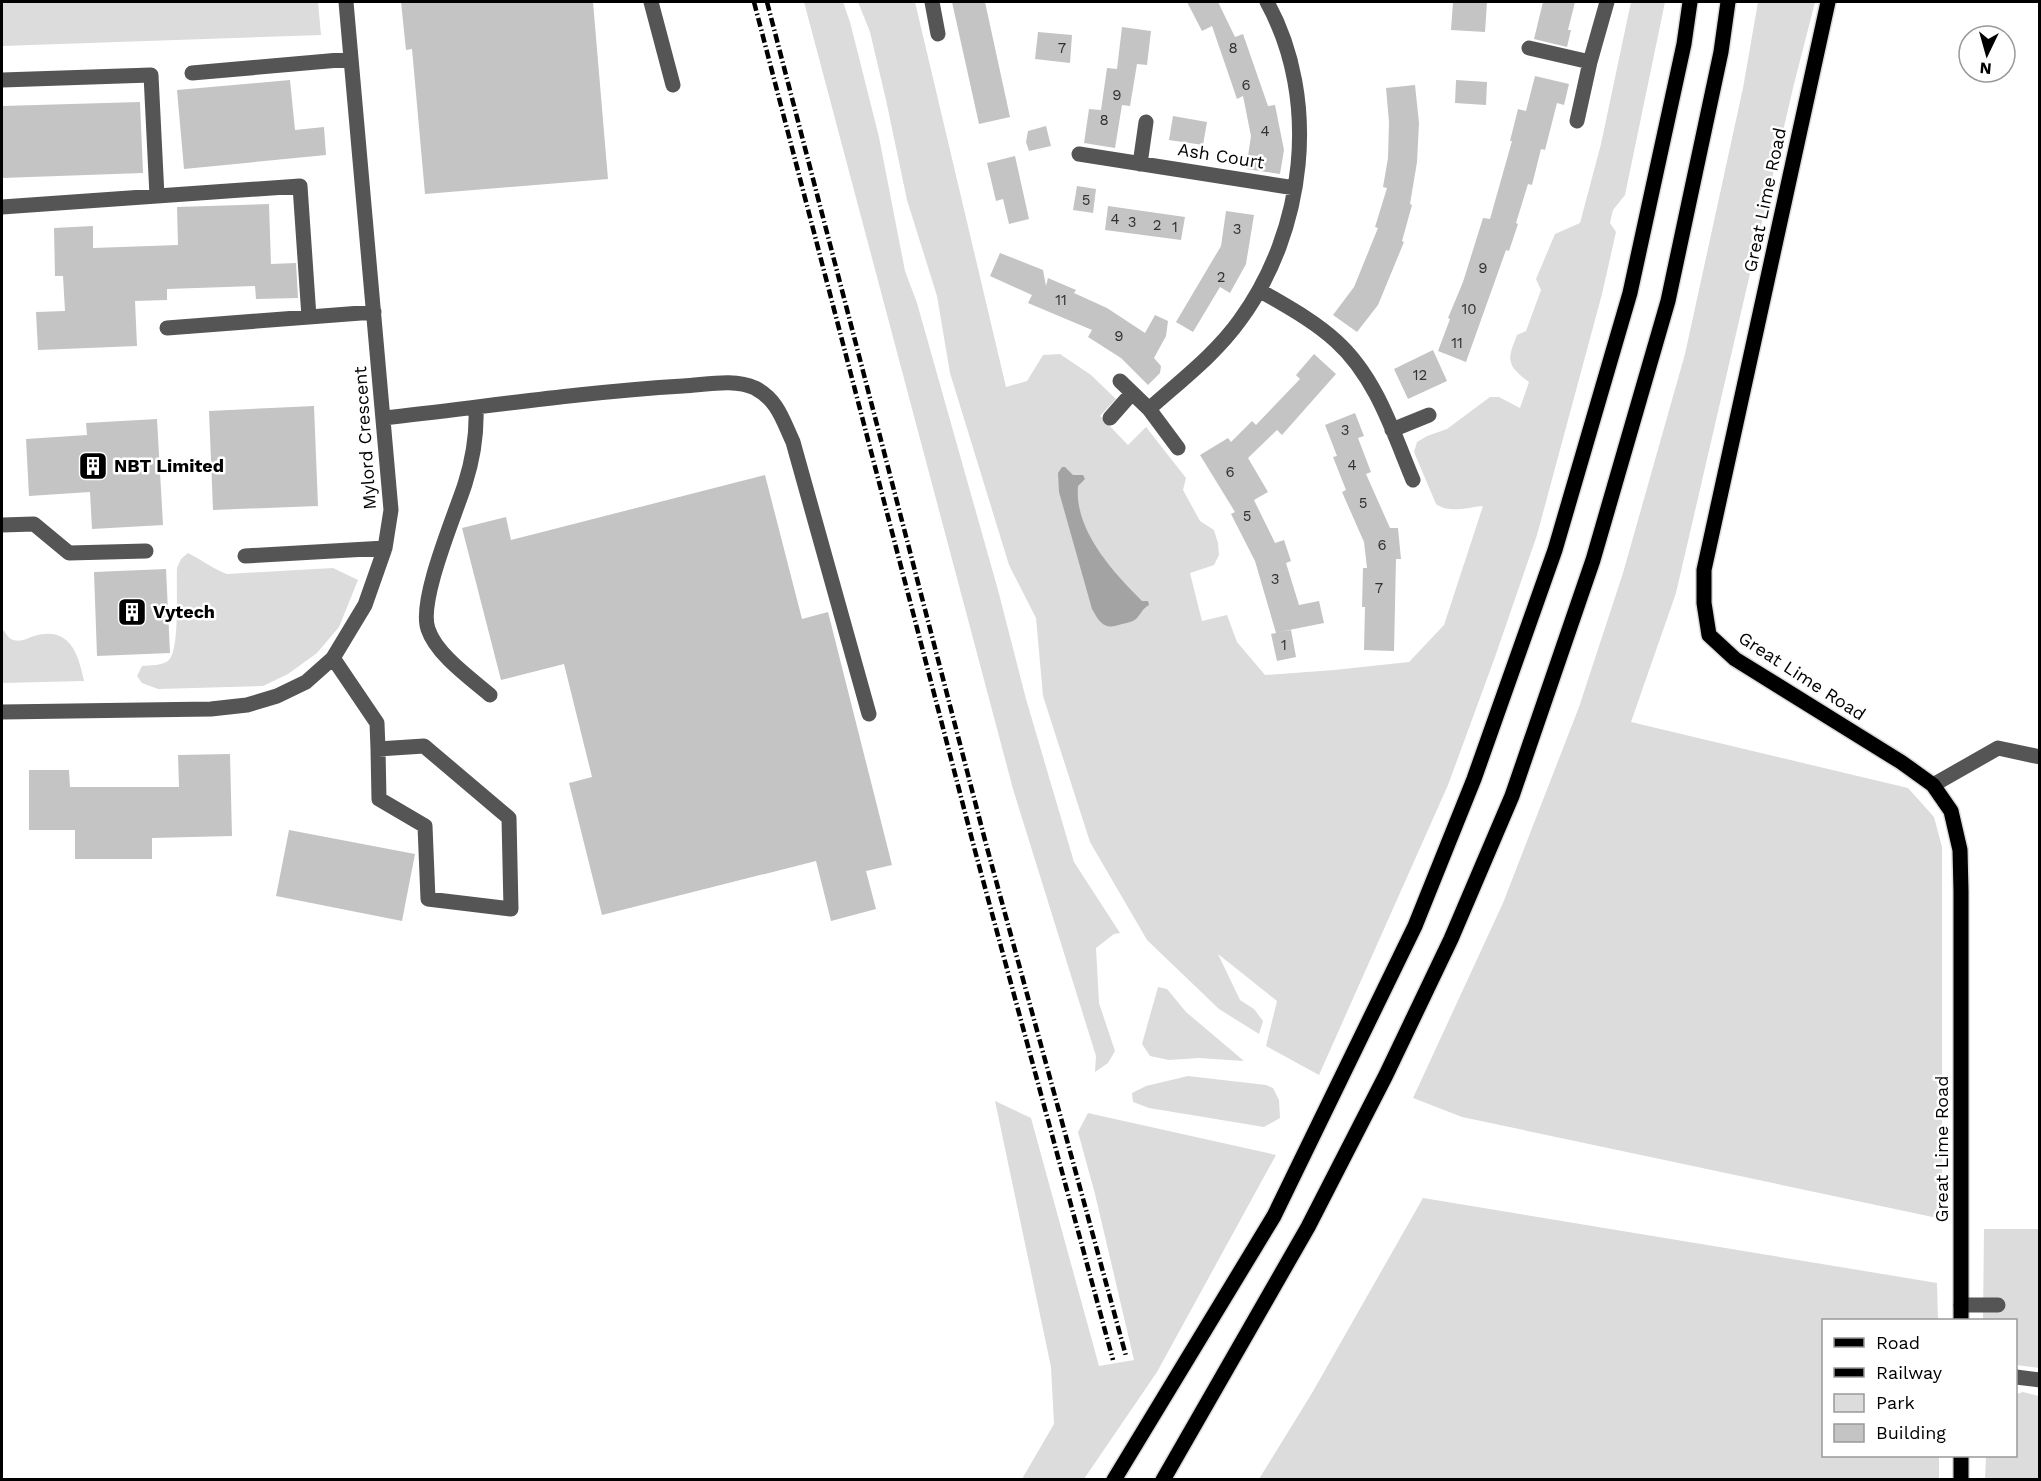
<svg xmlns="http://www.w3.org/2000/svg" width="2041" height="1481" font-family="'Work Sans',sans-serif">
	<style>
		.green { fill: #dcdcdc }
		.water { fill: #a3a3a3 }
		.building { fill: #c4c4c4 }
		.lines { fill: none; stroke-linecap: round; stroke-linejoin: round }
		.major-casing { stroke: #dbdbdb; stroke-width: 18 }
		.minor { stroke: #555; stroke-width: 15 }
		.major { stroke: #000; stroke-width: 15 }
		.rail { stroke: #000; stroke-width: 4.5; stroke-dasharray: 9 3 1.5 3; stroke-linecap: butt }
		.labels { text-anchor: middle; stroke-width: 5; stroke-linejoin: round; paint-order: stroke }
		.number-label { font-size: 15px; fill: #313131 }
		.street-label { font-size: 18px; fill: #000; stroke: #fff }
		.poi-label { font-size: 18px; font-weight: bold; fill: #000; stroke: #fff; text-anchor: start }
	</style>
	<rect width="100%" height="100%" fill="#fff"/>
	<path class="green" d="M 2,2 L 318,2 L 321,35 L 2,46 Z
		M 804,2 L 843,2 L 850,22 L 879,137 L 905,271 L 917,303 L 998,590 L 1026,699 L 1074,862 L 1120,933 L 1114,934 L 1096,948 L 1099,1003 L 1115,1051 L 1108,1063 L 1095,1072 L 1096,1056 L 1013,789 Z
		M 858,2 L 915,2 L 1006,387 L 1027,381 L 1043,355 L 1060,354 L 1091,375 L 1116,399 L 1100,416 L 1128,445 L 1146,427 L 1186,478 L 1183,490 L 1200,521 L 1214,530 L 1218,543 L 1219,555 L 1214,565 L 1190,573 L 1202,621 L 1227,615 L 1237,642 L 1265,675 L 1334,670 L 1409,662 L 1444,625 L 1483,506 C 1468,507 1450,514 1436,504 L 1414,452 L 1417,442 L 1427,436 L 1447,429 L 1490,397 L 1499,397 L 1520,408 L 1529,382 C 1506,365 1507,360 1517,335 L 1526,331 L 1541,290 L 1536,279 L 1555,234 L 1580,223 L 1601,144 L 1631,2 L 1665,2 L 1625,195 L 1613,210 L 1610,223 L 1616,232 L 1602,294 L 1537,535 L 1495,657 L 1448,785 L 1319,1075 L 1266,1046 L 1277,1001 L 1218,954 L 1240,1000 L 1254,1009 L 1263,1021 L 1259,1034 L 1219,1009 L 1147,940 L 1090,842 L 1043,696 L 1036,618 L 1009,565 L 950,373 L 937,296 L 907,200 L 886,100 L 870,32 Z
		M 1758,2 L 1815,2 L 1793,88 L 1676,593 L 1631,722 L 1908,788 L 1934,817 L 1942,847 L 1942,1219 L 1462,1117 L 1413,1098 L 1503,903 L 1579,707 L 1623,573 L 1685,354 L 1743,88 Z
		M 188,553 C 202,560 213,569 227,574 L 333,568 L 358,580 L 339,627 L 317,653 L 288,674 L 263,686 L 158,689 L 142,683 L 137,676 L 142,666 C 150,665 163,666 169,660 C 180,649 176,586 177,568 L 181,559 Z
		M 2,629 C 6,632 7,637 11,639 C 19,643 26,639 34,636 C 69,626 78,652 84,681 L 2,683 Z
		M 1158,987 L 1167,989 L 1186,1012 L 1244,1061 L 1199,1058 L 1169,1060 L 1150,1056 L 1142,1044 Z
		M 1188,1076 L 1266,1085 L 1273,1088 L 1279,1100 L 1280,1118 L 1264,1127 L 1149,1108 L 1133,1102 L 1132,1093 L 1146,1086 Z
		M 995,1101 L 1031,1118 L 1099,1366 L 1134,1360 L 1095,1194 L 1078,1132 L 1088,1113 L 1276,1155 L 1157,1372 L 1084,1479 L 1022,1479 L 1054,1424 L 1051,1367 Z
		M 1423,1198 L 1937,1283 L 1938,1320 L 1824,1320 L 1824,1456 L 1939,1456 L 1939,1479 L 1259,1479 L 1312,1393 Z
		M 1984,1229 L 2039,1229 L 2039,1368 L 2016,1365 L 2016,1320 L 1983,1320 Z
		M 2023,1392 L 2039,1396 L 2039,1479 L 1985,1479 L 1986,1456 L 2016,1456 L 2016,1394 Z"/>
	<path class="water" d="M 1062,467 L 1065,467 L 1073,475 L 1083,475 L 1085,479 L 1078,486 C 1074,530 1113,572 1142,601 L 1148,601 L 1149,605 C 1142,609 1141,614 1136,619 C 1132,622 1127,623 1122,624 C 1105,630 1101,625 1092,609 L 1059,492 L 1058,473 Z"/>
	<path class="building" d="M 401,2 L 593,2 L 608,179 L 425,194 L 412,49 L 406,50 Z
		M 952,2 L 985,2 L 1010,117 L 979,124 Z
		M 1187,2 L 1218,2 L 1235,37 L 1243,34 L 1268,106 L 1275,105 L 1284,150 L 1280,174 L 1246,169 L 1251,136 L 1243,96 L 1237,99 L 1212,26 L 1202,31 Z
		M 1453,2 L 1487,2 L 1485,32 L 1451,30 Z
		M 1543,2 L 1575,2 L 1568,30 L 1571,30 L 1567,47 L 1534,39 Z
		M 1122,27 L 1151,31 L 1147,65 L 1137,64 L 1130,106 L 1122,105 L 1115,148 L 1084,143 L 1089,109 L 1101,110 L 1107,68 L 1117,69 Z
		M 1038,32 L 1072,35 L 1070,63 L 1035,59 Z
		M 1535,76 L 1569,84 L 1564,105 L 1557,103 L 1545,150 L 1541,149 L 1532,185 L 1528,184 L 1516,223 L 1518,224 L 1509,251 L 1506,250 L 1466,362 L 1438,351 L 1450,319 L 1448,318 L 1463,282 L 1483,218 L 1490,219 L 1512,141 L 1510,141 L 1518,109 L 1526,111 Z
		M 290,80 L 295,130 L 324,127 L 326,155 L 184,169 L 177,90 Z
		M 1456,80 L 1487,82 L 1486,105 L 1455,103 Z
		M 1415,85 L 1419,123 L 1417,162 L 1410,204 L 1412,205 L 1402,241 L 1404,242 L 1378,305 L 1357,332 L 1333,315 L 1354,287 L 1378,228 L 1375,227 L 1387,188 L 1383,187 L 1388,158 L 1389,122 L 1386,88 Z
		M 140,102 L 143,173 L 2,178 L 2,106 Z
		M 1173,116 L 1207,122 L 1203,145 L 1169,140 Z
		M 1046,126 L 1051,146 L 1029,151 L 1026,142 L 1028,131 Z
		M 1015,156 L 1029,219 L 1009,224 L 1003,199 L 996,201 L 987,163 Z
		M 1077,186 L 1096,189 L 1093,213 L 1073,210 Z
		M 269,204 L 271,264 L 296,263 L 298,298 L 256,299 L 255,286 L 167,289 L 167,300 L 135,301 L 137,346 L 38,350 L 36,312 L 65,311 L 63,276 L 55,276 L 54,228 L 93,226 L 93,248 L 178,245 L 177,207 Z
		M 1108,206 L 1185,217 L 1181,240 L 1105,230 Z
		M 1226,211 L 1254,215 L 1246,264 L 1230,293 L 1220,287 L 1193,332 L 1176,322 L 1221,246 Z
		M 1000,253 L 1043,270 L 1046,286 L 1048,278 L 1076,290 L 1074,293 L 1107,308 L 1145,333 L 1155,315 L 1168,321 L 1166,336 L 1154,358 L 1161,366 L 1160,373 L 1148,385 L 1121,358 L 1088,337 L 1092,330 L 1028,303 L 1032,295 L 990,276 Z
		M 1433,350 L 1447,381 L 1408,399 L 1394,369 Z
		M 1314,354 L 1336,374 L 1282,435 L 1277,430 L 1248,458 L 1268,492 L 1254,500 L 1275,543 L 1284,540 L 1291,561 L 1286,563 L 1299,605 L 1319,601 L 1324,623 L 1279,632 L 1291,630 L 1296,657 L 1277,661 L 1271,634 L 1276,633 L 1255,561 L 1231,514 L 1235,512 L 1200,455 L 1228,438 L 1231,442 L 1252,421 L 1256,425 L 1300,379 L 1296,375 Z
		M 314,406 L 318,506 L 213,510 L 209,411 Z
		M 1355,413 L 1364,436 L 1358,438 L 1371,472 L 1366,474 L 1390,528 L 1398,528 L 1401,559 L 1396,559 L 1394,651 L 1364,650 L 1365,607 L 1362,607 L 1363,568 L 1367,568 L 1364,542 L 1342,492 L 1346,490 L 1333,457 L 1337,456 L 1325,425 Z
		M 157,419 L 163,525 L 92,529 L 90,492 L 29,496 L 26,439 L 87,435 L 86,423 Z
		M 765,475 L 802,619 L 828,612 L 892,865 L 866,871 L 876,909 L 831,921 L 816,861 L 602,915 L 569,783 L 592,777 L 564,664 L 501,680 L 462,528 L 506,517 L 511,540 Z
		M 166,569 L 170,653 L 97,656 L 94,572 Z
		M 230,754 L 232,836 L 152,838 L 152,859 L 75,859 L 75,830 L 29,830 L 29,770 L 69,770 L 70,787 L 179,787 L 178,755 Z
		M 289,830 L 415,854 L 402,921 L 276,896 Z"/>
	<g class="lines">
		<g class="major-casing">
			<path id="major" d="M 1828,2 L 1704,570 L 1704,603 L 1709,635 L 1735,659 L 1901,762 L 1933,785 L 1951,811 L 1960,850 L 1961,891 L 1961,1320
				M 1114,1480 L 1274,1216 L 1415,926 L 1474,779 L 1555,550 L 1630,293 L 1684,44 L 1690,2
				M 1163,1480 L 1308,1227 L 1386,1075 L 1451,939 L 1512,796 L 1593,560 L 1668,301 L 1721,52 L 1728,2
				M 1961,1480 L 1961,1456"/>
		</g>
		<path class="minor" d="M 651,2 L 673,85
			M 932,2 L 938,34
			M 1529,48 L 1590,62
			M 192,73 L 351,59
			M 2,80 L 151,75 L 157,196
			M 1577,121 L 1590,62 L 1607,2
			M 1079,154 L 1295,188
			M 1140,164 L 1146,122
			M 2,207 L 300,186 L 309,317
			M 1259,290 C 1286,306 1313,320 1336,341 C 1376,377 1393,432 1413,480
			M 167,328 L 374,312
			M 1120,381 L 1149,409 L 1178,448
			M 476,408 C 477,434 473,459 465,484 C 455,515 418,601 428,629 C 436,654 470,678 490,695
			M 1149,409 C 1180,381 1215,355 1240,320 C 1305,231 1321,100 1267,2
			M 384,418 C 483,407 583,392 683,386 C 705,385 734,378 755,388 C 778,400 783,421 793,442 L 869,714
			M 1110,418 L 1132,393
			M 1392,430 L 1429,415
			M 2,525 L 34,524 L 69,553 L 146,551
			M 245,556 L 385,548
			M 333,658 L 377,723 L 378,749 L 424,746 L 509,818 L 511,909 L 428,899 L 425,826 L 379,799 L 378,749
			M 2,712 L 211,709 L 247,705 L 277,696 L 306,682 L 333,658 L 365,605 L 385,548 L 391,510 L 346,2
			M 1933,785 L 1998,748 L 2040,757
			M 1961,1305 L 1998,1305
			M 2016,1377 L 2040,1380"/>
		<use href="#major" class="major"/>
		<path class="rail" d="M 754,2 L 974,847 L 1113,1360
			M 767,2 L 986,844 L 1126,1356"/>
	</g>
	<defs>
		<g id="building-square" transform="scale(1.5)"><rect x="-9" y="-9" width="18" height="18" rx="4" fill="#000" stroke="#fff"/><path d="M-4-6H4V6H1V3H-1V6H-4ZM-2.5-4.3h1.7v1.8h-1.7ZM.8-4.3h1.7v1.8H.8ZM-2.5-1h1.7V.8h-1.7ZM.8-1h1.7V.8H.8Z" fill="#fff"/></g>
	</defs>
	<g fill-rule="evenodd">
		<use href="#building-square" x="93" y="466"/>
		<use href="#building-square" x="132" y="612"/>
	</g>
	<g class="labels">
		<g class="number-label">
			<text x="1062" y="53">7</text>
			<text x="1233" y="53">8</text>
			<text x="1246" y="90">6</text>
			<text x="1117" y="100">9</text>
			<text x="1104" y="125">8</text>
			<text x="1265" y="136">4</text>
			<text x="1086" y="205">5</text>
			<text x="1115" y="224">4</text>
			<text x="1132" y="227">3</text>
			<text x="1157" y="230">2</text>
			<text x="1175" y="232">1</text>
			<text x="1237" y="234">3</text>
			<text x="1483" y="273">9</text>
			<text x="1221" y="282">2</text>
			<text x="1061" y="305">11</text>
			<text x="1469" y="314">10</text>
			<text x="1119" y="341">9</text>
			<text x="1457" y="348">11</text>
			<text x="1420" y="380">12</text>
			<text x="1345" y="435">3</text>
			<text x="1352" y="470">4</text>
			<text x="1230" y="477">6</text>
			<text x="1363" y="508">5</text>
			<text x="1247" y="521">5</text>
			<text x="1382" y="550">6</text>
			<text x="1275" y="584">3</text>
			<text x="1379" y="593">7</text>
			<text x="1284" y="650">1</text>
		</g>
		<g class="street-label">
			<text transform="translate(1221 156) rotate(9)" y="6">Ash Court</text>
			<text transform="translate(1765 200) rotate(-78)" y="6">Great Lime Road</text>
			<text transform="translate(365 438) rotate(-94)" y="6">Mylord Crescent</text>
			<text transform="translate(1802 676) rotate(33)" y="6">Great Lime Road</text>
			<text transform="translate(1942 1149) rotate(-90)" y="6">Great Lime Road</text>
		</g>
		<g class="poi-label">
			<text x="114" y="472">NBT Limited</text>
			<text x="153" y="618">Vytech</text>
		</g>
	</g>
	<rect width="2041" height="1481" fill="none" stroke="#000000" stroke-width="6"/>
	<rect x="1822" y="1319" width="195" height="138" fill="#ffffff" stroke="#999999" stroke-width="1.5"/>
	<rect x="1834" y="1338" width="30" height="9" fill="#000000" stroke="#999999" stroke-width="1.5"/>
	<text x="1876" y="1349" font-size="18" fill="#000000">Road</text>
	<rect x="1834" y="1368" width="30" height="9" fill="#000000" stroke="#999999" stroke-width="1.5"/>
	<text x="1876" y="1379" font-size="18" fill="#000000">Railway</text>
	<rect x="1834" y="1394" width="30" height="18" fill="#dcdcdc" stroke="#999999" stroke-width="1.5"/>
	<text x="1876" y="1409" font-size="18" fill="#000000">Park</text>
	<rect x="1834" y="1424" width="30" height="18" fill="#c4c4c4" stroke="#999999" stroke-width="1.5"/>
	<text x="1876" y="1439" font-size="18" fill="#000000">Building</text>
	<g transform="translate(1987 54) rotate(185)"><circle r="28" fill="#ffffff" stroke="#999999" stroke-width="1.5"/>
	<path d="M0-4.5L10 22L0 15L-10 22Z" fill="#000000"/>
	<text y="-9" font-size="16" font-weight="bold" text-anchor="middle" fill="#000000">N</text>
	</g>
</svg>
